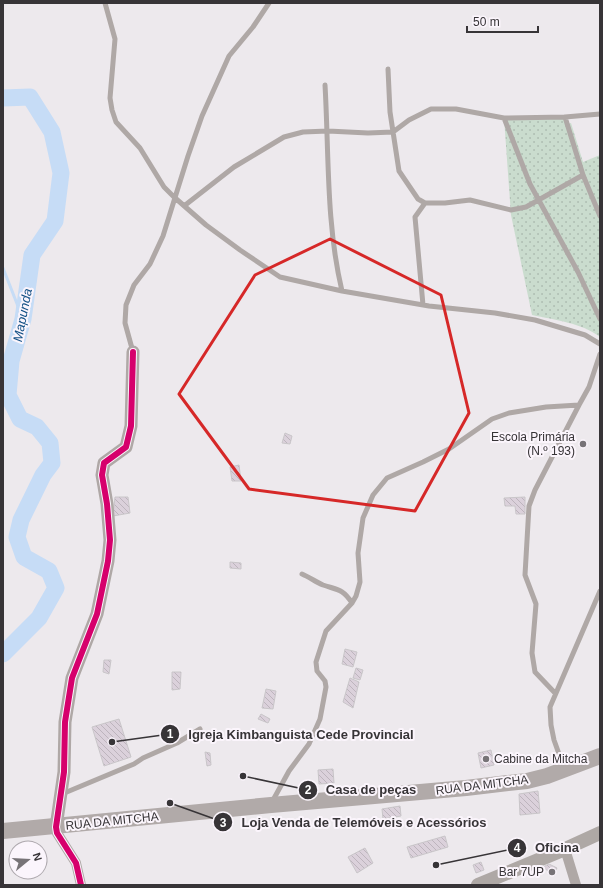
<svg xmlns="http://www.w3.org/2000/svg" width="603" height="888" font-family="Arial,sans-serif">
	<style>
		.grass { fill: url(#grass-dots) }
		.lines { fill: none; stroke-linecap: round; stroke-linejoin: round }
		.stream { stroke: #c6dcf6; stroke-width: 3 }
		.river { stroke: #c6dcf6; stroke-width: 17 }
		.building { fill: url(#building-back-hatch); stroke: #c9c6c9 }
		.service { stroke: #afa8a6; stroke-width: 5 }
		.minor { stroke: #afa8a6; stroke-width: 10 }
		.tertiary { stroke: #afa8a6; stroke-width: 13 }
		.secondary { stroke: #aea8a5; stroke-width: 14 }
		.primary { stroke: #b1aaa9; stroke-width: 16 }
		.cycleway-casing { stroke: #fbf5fc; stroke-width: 8 }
		.cycleway { stroke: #d6006c; stroke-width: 6 }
		.marked { fill: none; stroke: #d62828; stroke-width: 3; stroke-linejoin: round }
		.poi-dot { fill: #777377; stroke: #fbf5fc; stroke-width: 1.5 }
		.labels { text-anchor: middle; stroke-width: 4; stroke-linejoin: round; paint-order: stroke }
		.poi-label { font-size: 12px; fill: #373437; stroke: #fbf5fc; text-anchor: end }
		.street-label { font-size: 12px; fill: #373437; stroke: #fbf5fc }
		.water-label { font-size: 13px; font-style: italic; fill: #145186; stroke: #fbf5fc }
		.leader { fill: none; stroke: #373437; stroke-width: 1.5 }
		.callout-dot { fill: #373437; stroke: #fbf5fc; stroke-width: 1.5 }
		.mark-label { font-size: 12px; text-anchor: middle; font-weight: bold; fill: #fff }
		.callout-label { font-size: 13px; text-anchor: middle; font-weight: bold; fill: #373437; stroke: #fbf5fc; stroke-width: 4; stroke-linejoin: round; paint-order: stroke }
	</style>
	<defs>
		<pattern id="grass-dots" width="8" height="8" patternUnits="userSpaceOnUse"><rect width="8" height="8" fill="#cadcce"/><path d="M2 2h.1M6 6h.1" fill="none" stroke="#aebdb2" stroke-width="1.8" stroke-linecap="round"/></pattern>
		<pattern id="building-back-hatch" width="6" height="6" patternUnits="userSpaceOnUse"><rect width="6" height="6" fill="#dbd1db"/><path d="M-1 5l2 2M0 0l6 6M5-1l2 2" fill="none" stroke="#bdb4bd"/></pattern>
	</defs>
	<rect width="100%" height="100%" fill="#ede9ed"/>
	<path class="grass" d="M 565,117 L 567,124 L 571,123 L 583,162 L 600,155 L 600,337 C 582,323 555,320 532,315 L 511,215 L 504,118 Z"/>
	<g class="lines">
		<path class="stream" d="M 3,268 L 23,319"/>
		<path class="river" d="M 3,98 L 30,97 L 52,132 L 61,173 L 55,221 L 32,255 L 23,319 L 11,361 L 8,395 L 20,419 L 37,427 L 50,443 L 52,463 L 43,475 L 21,520 L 17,537 L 24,557 L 49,571 L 56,588 L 39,618 L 3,654"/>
	</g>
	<path class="building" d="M 285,433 L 292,436 L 290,444 L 282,443 Z
		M 239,465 L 241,481 L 232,481 L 230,467 Z
		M 115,497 L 128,497 L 130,513 L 113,516 Z
		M 525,497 L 525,514 L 516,514 L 515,506 L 505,506 L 504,498 Z
		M 230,562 L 241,563 L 241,569 L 230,568 Z
		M 345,649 L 357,652 L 353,667 L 342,664 Z
		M 104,660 L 111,660 L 109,674 L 103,672 Z
		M 356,668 L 363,670 L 360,680 L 353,678 Z
		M 172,672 L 181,672 L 180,689 L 172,690 Z
		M 350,678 L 359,682 L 353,708 L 343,702 Z
		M 266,689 L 276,691 L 273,709 L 262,708 Z
		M 261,714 L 270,719 L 268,723 L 258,719 Z
		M 119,719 L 131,757 L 104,766 L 92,727 Z
		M 491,750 L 494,765 L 481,768 L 478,753 Z
		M 205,752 L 210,753 L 211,765 L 207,766 Z
		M 333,769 L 334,783 L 319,784 L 318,770 Z
		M 538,791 L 540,813 L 520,815 L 519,794 Z
		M 400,806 L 401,816 L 383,819 L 382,809 Z
		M 445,836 L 448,847 L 411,858 L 407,847 Z
		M 365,848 L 373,863 L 357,873 L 348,857 Z
		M 481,862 L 484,870 L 476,873 L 473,865 Z
		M 549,864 L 557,868 L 553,875 L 543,867 Z"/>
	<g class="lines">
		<path class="service" d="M 105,3 L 115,39 L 110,98 L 112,110 L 116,122 L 140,148 L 164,187 L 174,197 L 206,225 L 240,250 L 280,277 L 342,291 L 429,306 L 495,313 L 535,320 L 585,335 L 600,344
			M 388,69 L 390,112 L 399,171 L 418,199 L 425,203 L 445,203 L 470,200 L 511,210 L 526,207 L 583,175
			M 325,85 C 329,154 326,224 342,291
			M 565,117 L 583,175 L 600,216
			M 504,118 L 530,184 L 578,272 L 600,319
			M 184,206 L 234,167 L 284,137 L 303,132 L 328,131 L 368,133 L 393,132 L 409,120 L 431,109 L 456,109 L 504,118 L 565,117 L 600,114
			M 423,305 L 415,217 L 425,203
			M 133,352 L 125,323 L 126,305 L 134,285 L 150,264 L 163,236 L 188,156 L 202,116 L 229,56 L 253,27 L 269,3
			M 302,574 C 309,577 316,582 323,585 C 338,590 343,589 352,603
			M 555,693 L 535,672 L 532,653 L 536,604 L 525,575 L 529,506 L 535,490 L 579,405
			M 564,768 L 554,740 L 551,725 L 550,707 L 600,591
			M 62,794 L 134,764 L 143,758 L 177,743 L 200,729
			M 272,802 L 289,771 L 309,744 L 320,719 L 326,687 L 325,681 L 317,671 L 316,662 L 326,631 L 352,603 L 356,596 L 360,582 L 358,553 L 363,518 L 373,495 L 387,478 L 423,462 L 449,449 L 492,419 L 509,413 L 546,407 L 579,405 L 589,387 L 600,354"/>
		<path class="minor" d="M 56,827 L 57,833 L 76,863 L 81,885
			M 565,849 L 576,885"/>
		<path class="tertiary" d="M 56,827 L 64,772 L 65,722 L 72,678 L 97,614 L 108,561 L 110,540 L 107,504 L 102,475 L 104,463 L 126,447 L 131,426 L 133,352"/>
		<path class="secondary" d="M 478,885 L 565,849 L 600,833"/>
		<path class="primary" d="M 3,831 L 271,805 L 466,788 L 508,783 L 527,781 L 547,776 L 600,756"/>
		<g class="cycleway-casing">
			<path id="cycleway" d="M 81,885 L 76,863 L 57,833 L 56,827 L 64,772 L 65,722 L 72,678 L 97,614 L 108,561 L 110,540 L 107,504 L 102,475 L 104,463 L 126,447 L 131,426 L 133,352"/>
		</g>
		<use href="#cycleway" class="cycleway"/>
	</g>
	<path class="marked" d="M 330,239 L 441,295 L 469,413 L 415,511 L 249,489 L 179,394 L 255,275 Z"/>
	<g class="poi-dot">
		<circle cx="583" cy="444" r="4"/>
		<circle cx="486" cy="759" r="4"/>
		<circle cx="552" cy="872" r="4"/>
	</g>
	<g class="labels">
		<g class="poi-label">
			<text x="575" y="441">Escola Primária<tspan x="575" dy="14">(N.º 193)</tspan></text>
			<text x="494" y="763" text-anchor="start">Cabine da Mitcha</text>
			<text x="544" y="876">Bar 7UP</text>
		</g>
		<g class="street-label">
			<text transform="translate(482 785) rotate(-7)" y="4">RUA DA MITCHA</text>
			<text transform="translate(112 821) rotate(-6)" y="4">RUA DA MITCHA</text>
		</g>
		<g class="water-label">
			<text transform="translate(22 315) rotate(-79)" y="5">Mapunda</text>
		</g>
	</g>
	<path class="leader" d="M112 742L170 734M243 776L308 790M170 803L223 822M436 865L517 848"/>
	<g class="callout-dot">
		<circle cx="112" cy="742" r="4"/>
		<circle cx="243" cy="776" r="4"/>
		<circle cx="170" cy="803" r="4"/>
		<circle cx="436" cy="865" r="4"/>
		<circle cx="170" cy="734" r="10"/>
		<circle cx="308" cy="790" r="10"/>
		<circle cx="223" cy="822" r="10"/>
		<circle cx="517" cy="848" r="10"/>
	</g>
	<g class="mark-label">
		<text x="170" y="738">1</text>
		<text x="308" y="794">2</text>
		<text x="223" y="827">3</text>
		<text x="517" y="852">4</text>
	</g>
	<g class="callout-label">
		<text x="301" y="739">Igreja Kimbanguista Cede Provincial</text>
		<text x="371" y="794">Casa de peças</text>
		<text x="364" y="827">Loja Venda de Telemóveis e Acessórios</text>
		<text x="557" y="852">Oficina</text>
	</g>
	<rect width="603" height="888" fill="none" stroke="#373437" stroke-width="8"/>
	<g transform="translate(28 860) rotate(72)"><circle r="19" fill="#fbf5fc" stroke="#ada8ad"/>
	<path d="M0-3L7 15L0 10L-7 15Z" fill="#777377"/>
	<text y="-6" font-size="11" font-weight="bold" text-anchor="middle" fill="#373437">N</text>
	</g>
	<path d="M467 26v6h71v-6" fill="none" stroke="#373437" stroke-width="2"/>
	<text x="473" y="26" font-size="12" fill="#373437" stroke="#fbf5fc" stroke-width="3" paint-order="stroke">50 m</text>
</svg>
